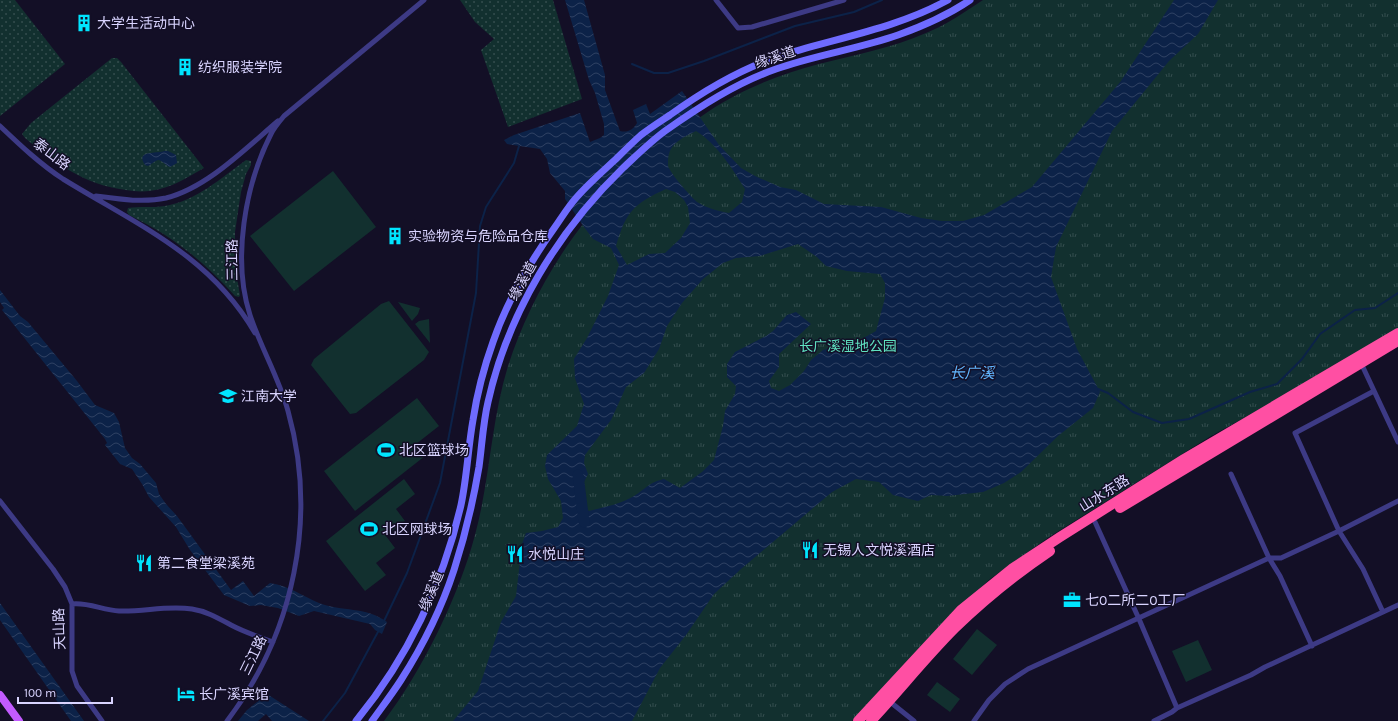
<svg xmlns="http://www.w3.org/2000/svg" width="1398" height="721" font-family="Karla,'Noto Sans SC',sans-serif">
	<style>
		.grass { fill: url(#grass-dots) }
		.park { fill: url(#park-tufts) }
		.pitch { fill: #12302f }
		.water { fill: url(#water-waves); fill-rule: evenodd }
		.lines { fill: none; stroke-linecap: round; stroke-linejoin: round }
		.stream { stroke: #0c2248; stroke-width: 2 }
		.river { stroke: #0c2248; stroke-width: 11 }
		.street { stroke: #3d3a85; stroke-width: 5 }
		.secondary { stroke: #6f6bff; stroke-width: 7 }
		.primary { stroke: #c25bff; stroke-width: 8 }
		.highway { stroke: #ff4fa3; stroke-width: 10 }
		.labels { text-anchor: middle; stroke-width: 3; stroke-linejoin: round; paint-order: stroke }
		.poi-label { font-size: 14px; fill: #d9d4ff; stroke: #130f26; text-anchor: start }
		.street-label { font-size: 14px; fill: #d9d4ff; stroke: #130f26 }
		.park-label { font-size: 14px; fill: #5fe0c0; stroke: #130f26 }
		.water-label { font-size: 15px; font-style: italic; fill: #62b6ff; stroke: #130f26 }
	</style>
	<defs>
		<pattern id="grass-dots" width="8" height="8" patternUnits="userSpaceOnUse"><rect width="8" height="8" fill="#12302f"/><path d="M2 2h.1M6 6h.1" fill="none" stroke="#344d4e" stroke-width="1.8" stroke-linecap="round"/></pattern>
		<pattern id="park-tufts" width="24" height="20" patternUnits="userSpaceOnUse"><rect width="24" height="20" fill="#12302f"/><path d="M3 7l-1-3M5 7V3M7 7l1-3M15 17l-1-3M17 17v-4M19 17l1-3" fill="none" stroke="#344d4e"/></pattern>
		<pattern id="water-waves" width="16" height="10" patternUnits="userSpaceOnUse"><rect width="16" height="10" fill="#0c2248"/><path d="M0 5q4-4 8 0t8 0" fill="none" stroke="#2f4163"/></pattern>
	</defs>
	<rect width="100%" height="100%" fill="#130f26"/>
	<path class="grass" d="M 0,0 L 15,0 L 65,64 L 0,116 Z
		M 460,0 L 553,0 L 582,99 L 508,127 L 481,50 L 494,39 L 475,22 Z
		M 112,58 L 117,58 L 121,62 L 204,168 C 190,176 176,185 160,189 C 149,192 137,192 126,190 C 84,185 56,163 25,138 L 22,134 L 31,123 Z
		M 246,160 L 251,161 L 251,165 L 246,174 L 241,192 L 235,232 L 235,267 L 240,295 L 239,297 L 235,296 C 205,262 171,235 129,215 L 127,212 L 128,208 C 140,206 152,208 165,206 C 196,201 221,178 246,160 Z"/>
	<path class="park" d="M 983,0 L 1398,0 L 1398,328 L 1262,408 L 1211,436 L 1049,537 L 990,579 L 949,617 L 852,721 L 384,721 C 422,671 459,596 475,535 C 490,480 491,421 508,366 C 530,298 569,233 620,182 C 634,169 649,158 664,146 C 675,137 687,126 699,118 C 735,92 777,75 819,64 C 854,55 892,48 926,33 C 946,25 965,12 983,0 Z"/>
	<path class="pitch" d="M 333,171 L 376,227 L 294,291 L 250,236 Z
		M 389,301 L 429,352 L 424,360 L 356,413 L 350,414 L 311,365 L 314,359 L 381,304 Z
		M 398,302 L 420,308 L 418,314 L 412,321 Z
		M 429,319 L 430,343 L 415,324 L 419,321 Z
		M 417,398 L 439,426 L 416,444 L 425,456 L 355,511 L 324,471 Z
		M 404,479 L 415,494 L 396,509 L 405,521 L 386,536 L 395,548 L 376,563 L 386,575 L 365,591 L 326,541 Z
		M 977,629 L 997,645 L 972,675 L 953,659 Z
		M 1198,640 L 1212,670 L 1186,682 L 1172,651 Z
		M 937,682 L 960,699 L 950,712 L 927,695 Z"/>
	<path class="water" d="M 565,0 L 584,0 L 605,75 L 605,90 L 620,131 C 627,133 633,130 637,123 L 633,110 L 646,104 L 650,114 L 682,91 L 719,145 L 741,168 L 755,176 L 780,187 L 796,190 L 824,204 L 881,207 L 921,218 L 942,221 L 963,221 L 984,215 L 1032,187 L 1121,81 L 1174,0 L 1218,0 L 1198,34 L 1169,61 L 1112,131 L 1056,247 L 1051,277 L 1077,349 L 1100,392 L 1093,408 L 1058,436 L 1021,472 L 1004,483 L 983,492 L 947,496 L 931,495 L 918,501 L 893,495 L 879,482 L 856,479 L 832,492 L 741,569 L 714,594 L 686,635 L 660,668 L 632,721 L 453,721 L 478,691 L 501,622 L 516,596 L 522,544 L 526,533 L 542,531 L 558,527 L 563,518 L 561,501 L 548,479 L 545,466 L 547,455 L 577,426 L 584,404 L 575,378 L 574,359 L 587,338 L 608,296 L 619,265 L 611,248 L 593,239 L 584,227 L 565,199 L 565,191 L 550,173 L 547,159 L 540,149 L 507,144 L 504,140 L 514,135 L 580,113 L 590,142 L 600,138 L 604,135 L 604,124 L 595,93 L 589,80 ZM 696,131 C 717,144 732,168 745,189 L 742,202 L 729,213 C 718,211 706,208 697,202 C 691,197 670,173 668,166 C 668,163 668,156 669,154 C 672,142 686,136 696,131 ZM 666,189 L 675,192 L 684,200 L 688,207 L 690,223 L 681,238 L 665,253 L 649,254 L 627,265 L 616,246 C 626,212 633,204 666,189 ZM 798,244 L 817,257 L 826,266 L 847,271 L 880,274 L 885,283 L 885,298 L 876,331 L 860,340 L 846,342 L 823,350 L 811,360 L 804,371 L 790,385 L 779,391 L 771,388 L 769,381 L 779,367 L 779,354 L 811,324 L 796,312 L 787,315 L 773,331 L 766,336 L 735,352 L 727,364 L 727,377 L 736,386 L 735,394 L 725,411 L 723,426 L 714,460 L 702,472 L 680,488 L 664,479 C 648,483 647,488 634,496 C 621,504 604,507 589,511 L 579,505 L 577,496 L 588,474 L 584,463 L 585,455 L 611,420 L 626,387 L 644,373 L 659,349 L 667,326 L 682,303 L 703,279 L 723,263 L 736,258 L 760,256 Z
		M 164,151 L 168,151 L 176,155 L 177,163 L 170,167 C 166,166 162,160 158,160 C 154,161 151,165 148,166 L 145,165 C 135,150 156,154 164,151 Z
		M 0,290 L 20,316 L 28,322 L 77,381 L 95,405 L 114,413 L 119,422 L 125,448 L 132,458 L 140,464 L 156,483 L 159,494 L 166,504 L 177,516 L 231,590 L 243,581 L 254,596 L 270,583 C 290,586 302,596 319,603 C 342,612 365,606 387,622 L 382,634 L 375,630 L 370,624 L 314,611 L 299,616 L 278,608 L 261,605 L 250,606 L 224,595 L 190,550 L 176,527 L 149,497 L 142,484 L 132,469 L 120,464 L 105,445 L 107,443 L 105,439 L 2,310 L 4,308 L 0,302 Z
		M 0,603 L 84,721 L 71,721 L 0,620 Z
		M 267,694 L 309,721 L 272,721 L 266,714 L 258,721 L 238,721 L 247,710 Z"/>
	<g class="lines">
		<path class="stream" d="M 632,64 L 654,73 L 668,73 L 704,61 L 795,26 L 854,12 L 882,0
			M 1098,389 L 1108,393 L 1133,412 L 1162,423 L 1189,419 L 1250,392 L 1277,384 L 1302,359 L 1320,334 L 1355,310 L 1375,308 L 1398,293
			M 384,621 L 407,573 L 440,483 L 476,293 L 480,226 L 486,207 L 514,163 L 519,146
			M 323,721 L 345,693 L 379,630"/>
		<path class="river" d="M 578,475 L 584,522"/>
		<path class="street" d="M 716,0 L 738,28 L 752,27 L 844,0
			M 0,126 C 20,145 40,164 63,179 C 136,224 210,255 255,333
			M 96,196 C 118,199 143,203 166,198 C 207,188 246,148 278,121
			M 1361,363 L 1398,442
			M 1374,391 L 1295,433 L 1339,531 L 1363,569 L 1383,612
			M 1231,474 L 1269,558 L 1280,576 L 1312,646
			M 0,501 L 53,569 L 65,587 L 72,604 L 72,671 L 77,686 L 102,721
			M 1095,522 L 1139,619 L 1177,708
			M 72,604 C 87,602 103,610 119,611 C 144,612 167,605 192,609 C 206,611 218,618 231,625 C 244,632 259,637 273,642
			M 889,701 L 914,721
			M 227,721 C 294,633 318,518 288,411 C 279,378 261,348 250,315 C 232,260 245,185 271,134 C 274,128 279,122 284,116 L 424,0
			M 974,721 L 989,700 L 1005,684 L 1028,669 L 1269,558 L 1281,558 L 1339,531 L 1398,501
			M 1154,721 L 1172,712 L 1177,708 L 1251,675 L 1265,667 L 1398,605"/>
		<path class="secondary" d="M 356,721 C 407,659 443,584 461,505 C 467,477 468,448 473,420 C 477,394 484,367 493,342 C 507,301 530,262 555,227 C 562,217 568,207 576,198 C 588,184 602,172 616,159 C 624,151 632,143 641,135 C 650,128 661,121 670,115 C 706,89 743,67 786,54 C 841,37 897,28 948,0
			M 372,721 C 382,707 392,694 401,680 C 422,647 442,607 454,570 C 465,536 473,502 479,467 C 482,445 483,423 488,402 C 508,313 558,231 623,168 C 637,155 650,142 665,131 C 699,107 736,83 776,69 C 815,55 858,49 898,35 C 923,26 948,15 970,0"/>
		<path class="primary" d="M 0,695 L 19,721"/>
		<path class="highway" d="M 1120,508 L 1398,341
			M 858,721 L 961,610 L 1013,568 L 1060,537 L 1184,459 L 1398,333
			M 871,721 C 899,691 926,657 955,628 C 984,600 1016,574 1050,551"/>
	</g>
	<defs>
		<g id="building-bare" transform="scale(1.38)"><path d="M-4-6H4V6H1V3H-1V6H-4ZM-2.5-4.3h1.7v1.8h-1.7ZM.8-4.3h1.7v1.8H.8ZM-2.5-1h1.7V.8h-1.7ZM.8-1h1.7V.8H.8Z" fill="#00e5ff" stroke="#130f26" stroke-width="2.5" paint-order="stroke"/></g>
		<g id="university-bare" transform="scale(1.38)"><path d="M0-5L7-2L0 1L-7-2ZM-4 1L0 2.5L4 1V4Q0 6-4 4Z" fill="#00e5ff" stroke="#130f26" stroke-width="2.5" paint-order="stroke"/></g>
		<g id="stadium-bare" transform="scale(1.38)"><path d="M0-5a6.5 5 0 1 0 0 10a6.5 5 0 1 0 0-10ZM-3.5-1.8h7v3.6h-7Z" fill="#00e5ff" stroke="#130f26" stroke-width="2.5" paint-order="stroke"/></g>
		<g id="restaurant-bare" transform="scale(1.38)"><path d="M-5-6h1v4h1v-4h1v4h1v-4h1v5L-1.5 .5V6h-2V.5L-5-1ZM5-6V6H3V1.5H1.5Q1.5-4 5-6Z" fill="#00e5ff" stroke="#130f26" stroke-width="2.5" paint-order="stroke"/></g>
		<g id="office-bare" transform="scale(1.38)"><path d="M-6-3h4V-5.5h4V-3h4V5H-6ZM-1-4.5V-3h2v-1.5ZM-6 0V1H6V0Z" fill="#00e5ff" stroke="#130f26" stroke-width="2.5" paint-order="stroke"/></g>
		<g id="hotel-bare" transform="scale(1.38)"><path d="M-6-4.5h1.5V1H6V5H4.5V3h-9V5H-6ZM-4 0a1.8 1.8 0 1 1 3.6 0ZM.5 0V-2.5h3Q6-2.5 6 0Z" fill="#00e5ff" stroke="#130f26" stroke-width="2.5" paint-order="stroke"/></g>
	</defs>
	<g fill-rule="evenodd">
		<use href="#building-bare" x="84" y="23"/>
		<use href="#building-bare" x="185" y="67"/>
		<use href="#building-bare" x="395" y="236"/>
		<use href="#university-bare" x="228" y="396"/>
		<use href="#stadium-bare" x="386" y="450"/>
		<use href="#stadium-bare" x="369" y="529"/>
		<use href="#restaurant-bare" x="810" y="550"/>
		<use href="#restaurant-bare" x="515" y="554"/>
		<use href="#restaurant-bare" x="144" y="563"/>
		<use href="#office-bare" x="1072" y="600"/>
		<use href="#hotel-bare" x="186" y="694"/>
	</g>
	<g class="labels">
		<g class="poi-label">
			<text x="97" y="28">大学生活动中心</text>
			<text x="198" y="72">纺织服装学院</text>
			<text x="408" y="241">实验物资与危险品仓库</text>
			<text x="241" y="401">江南大学</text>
			<text x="399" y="455">北区篮球场</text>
			<text x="382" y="534">北区网球场</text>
			<text x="823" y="555">无锡人文悦溪酒店</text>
			<text x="528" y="559">水悦山庄</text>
			<text x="157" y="568">第二食堂梁溪苑</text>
			<text x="1085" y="605">七0二所二0工厂</text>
			<text x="199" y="699">长广溪宾馆</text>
		</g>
		<g class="street-label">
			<text transform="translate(775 57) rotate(-19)" y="5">缘溪道</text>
			<text transform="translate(52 154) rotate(37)" y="5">泰山路</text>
			<text transform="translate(232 260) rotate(-91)" y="5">三江路</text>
			<text transform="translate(522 281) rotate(-61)" y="5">缘溪道</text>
			<text transform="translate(1104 493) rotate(-32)" y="5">山水东路</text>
			<text transform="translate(431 591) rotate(-67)" y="5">缘溪道</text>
			<text transform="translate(59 629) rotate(-92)" y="5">天山路</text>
			<text transform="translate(253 655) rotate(-64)" y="5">三江路</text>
		</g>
		<g class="park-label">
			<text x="848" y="351">长广溪湿地公园</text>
		</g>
		<g class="water-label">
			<text x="972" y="378">长广溪</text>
		</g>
	</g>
	<path d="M18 697v6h94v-6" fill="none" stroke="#d9d4ff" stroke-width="2"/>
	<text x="24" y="697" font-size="12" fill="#d9d4ff" stroke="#130f26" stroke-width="3" paint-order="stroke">100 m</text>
</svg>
